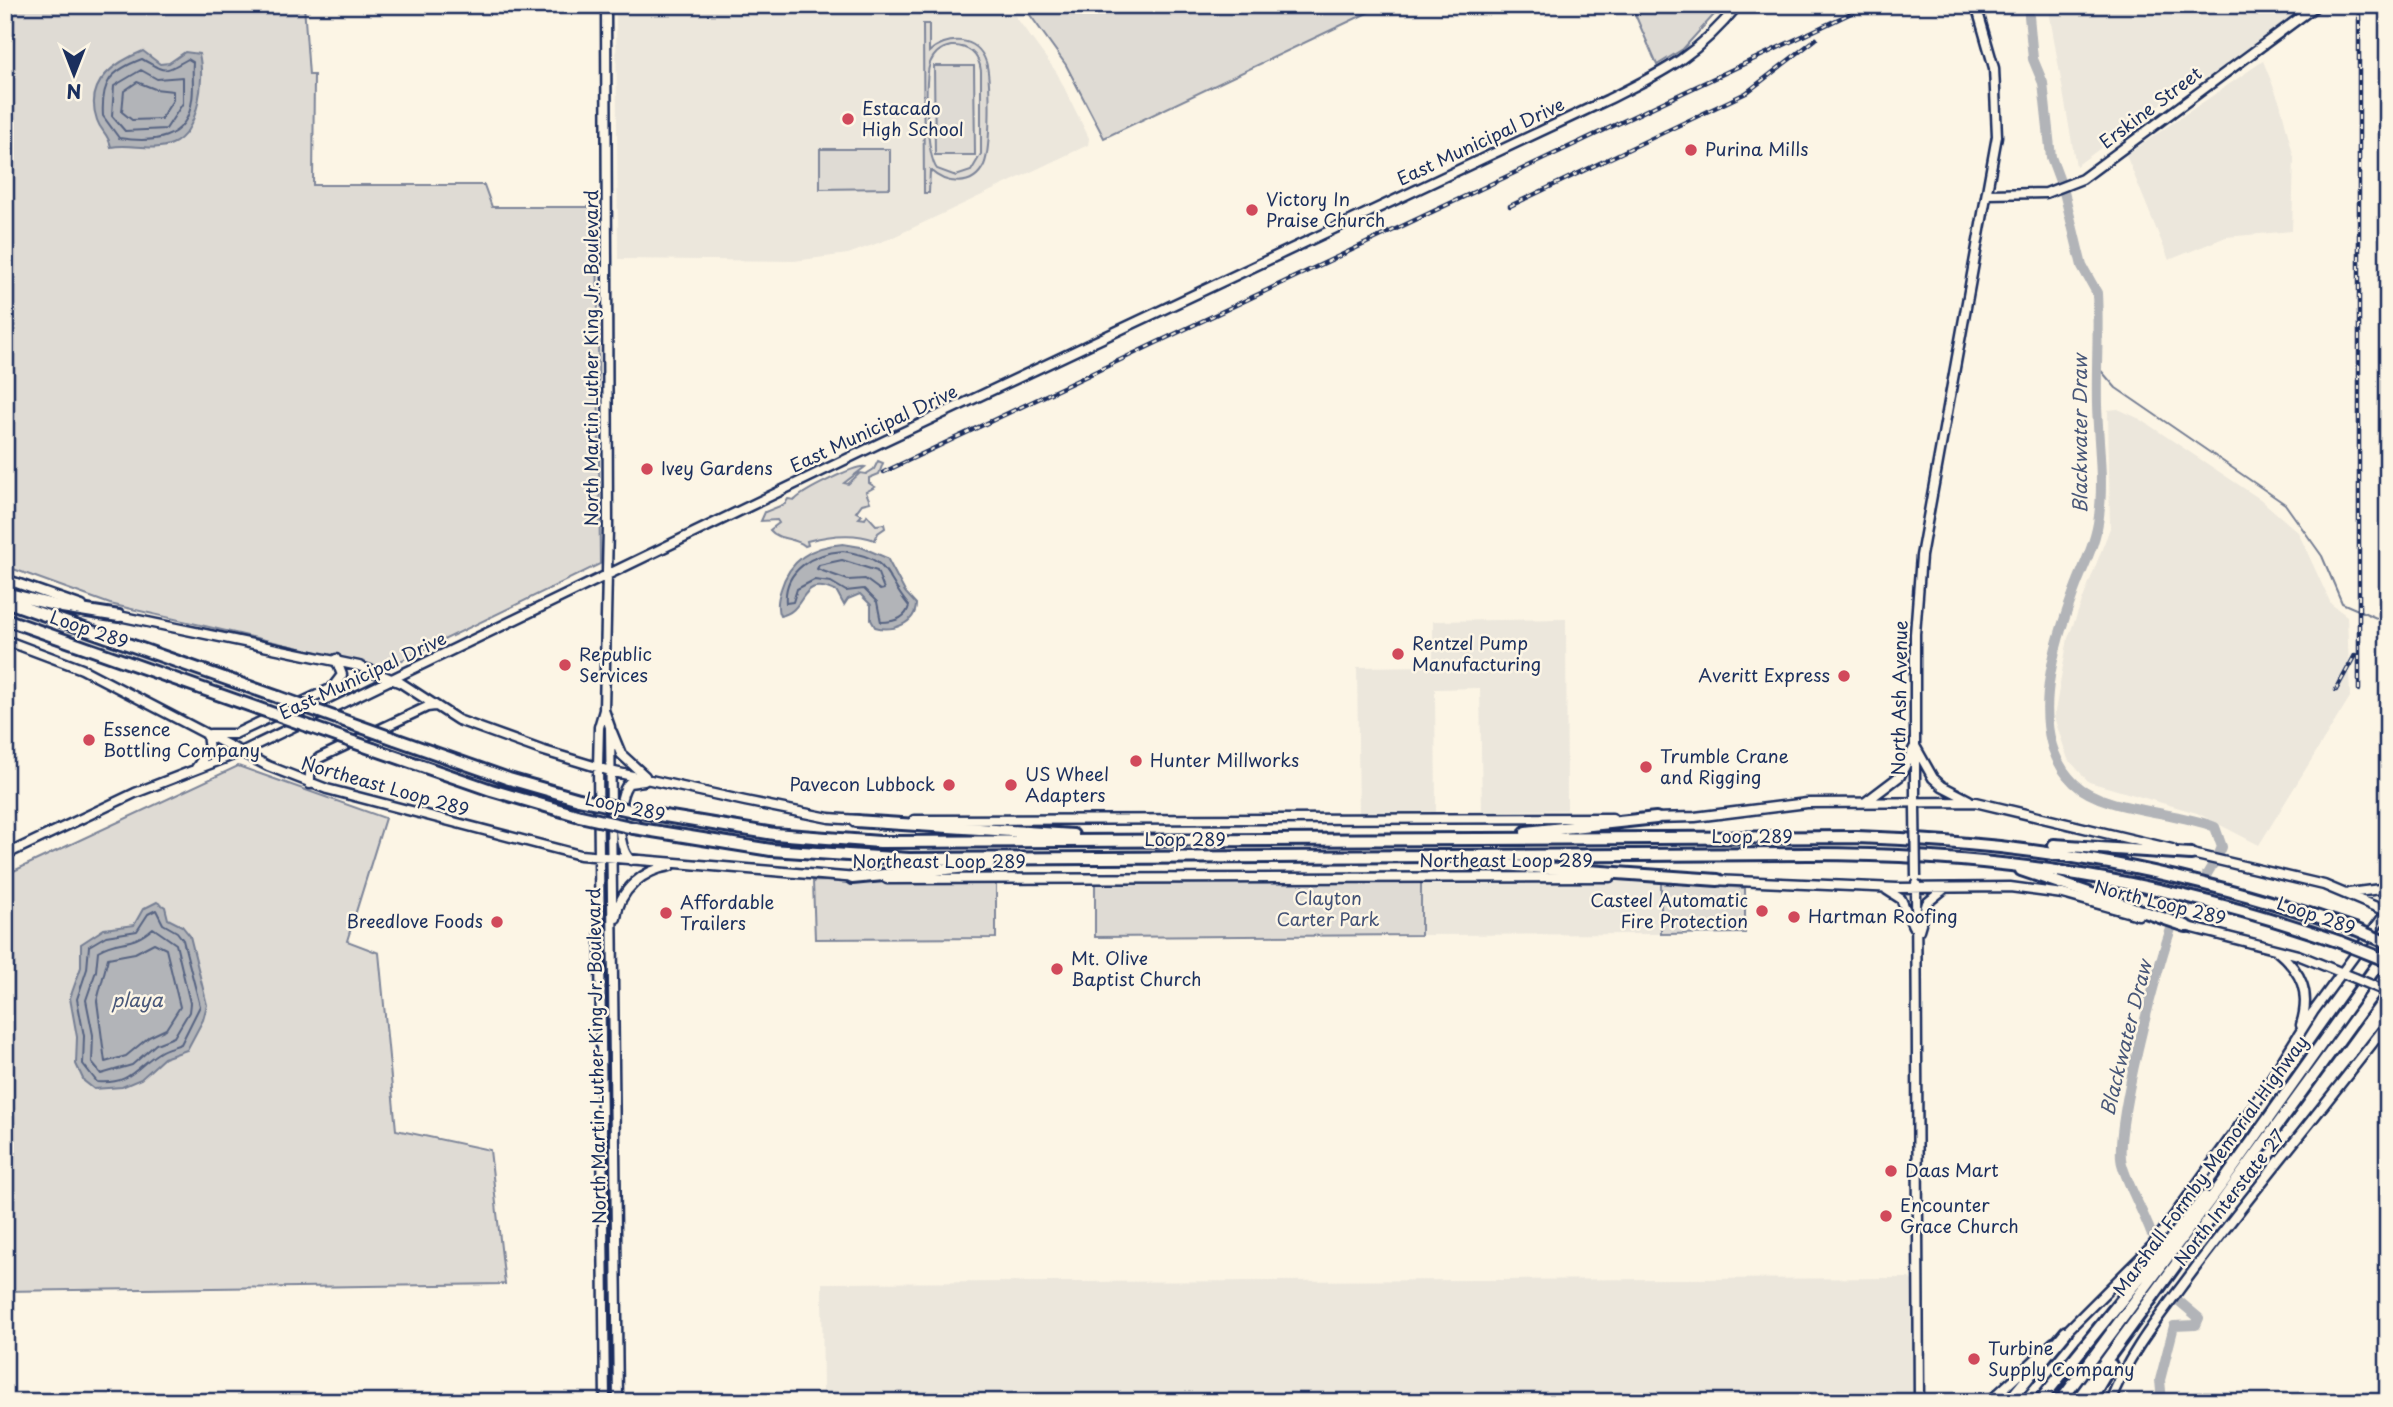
<svg xmlns="http://www.w3.org/2000/svg" width="2393" height="1407" font-family="'Playpen Sans',sans-serif">
	<style>
		.built { fill: #ece7dc }
		.green { fill: #dfdbd4; stroke: #7d8599; stroke-width: 2; fill-rule: evenodd }
		.water { fill: #b2b4b8; stroke: #767f94; stroke-width: 2 }
		.lines { fill: none; stroke-linecap: round; stroke-linejoin: round }
		.shore { stroke: #576482; stroke-width: 2 }
		.stream { stroke: #767f94; stroke-width: 2 }
		.river { stroke: #b2b4b8; stroke-width: 10 }
		.secondary-casing { stroke: #1b2f5e; stroke-width: 13 }
		.highway-casing { stroke: #1b2f5e; stroke-width: 16 }
		.secondary { stroke: #fcf5e5; stroke-width: 8 }
		.highway { stroke: #fcf5e5; stroke-width: 10 }
		.rail-casing { stroke: #1b2f5e; stroke-width: 4.5 }
		.rail { stroke: #fcf5e5; stroke-width: 2; stroke-dasharray: 5; stroke-linecap: butt }
		.secondary-bridge-casing { stroke: #1b2f5e; stroke-width: 13; stroke-linecap: butt }
		.highway-bridge-casing { stroke: #1b2f5e; stroke-width: 16; stroke-linecap: butt }
		.secondary-bridge { stroke: #fcf5e5; stroke-width: 8 }
		.highway-bridge { stroke: #fcf5e5; stroke-width: 10 }
		.poi-dot { fill: #d1495b; stroke: #fcf5e5; stroke-width: 2.5 }
		.labels { text-anchor: middle; stroke-width: 5; stroke-linejoin: round; paint-order: stroke }
		.street-label { font-size: 18px; fill: #1b2f5e; stroke: #fcf5e5 }
		.poi-label { font-size: 18px; fill: #1b2f5e; stroke: #fcf5e5; text-anchor: start }
		.park-label { font-size: 18px; fill: #425176; stroke: #fcf5e5 }
		.water-label { font-size: 19px; font-style: italic; fill: #485779; stroke: #fcf5e5 }
	</style>
	<rect width="100%" height="100%" fill="#fcf5e5"/>
	<filter id="ink" filterUnits="userSpaceOnUse"><feTurbulence type="fractalNoise" baseFrequency=".0143" numOctaves="2"/><feDisplacementMap in="SourceGraphic" scale="14" xChannelSelector="R" yChannelSelector="G"/><feConvolveMatrix kernelMatrix="1 2 1 2 8 2 1 2 1" color-interpolation-filters="sRGB"/></filter>
	<g filter="url(#ink)">
		<path class="built" d="M 1007,5 L 1057,73 L 1089,138 L 1088,145 L 889,239 L 848,254 L 794,261 L 618,259 L 616,6 Z
			M 2048,5 L 2310,5 L 2223,71 L 2190,83 L 2076,166 Z
			M 2263,61 L 2280,103 L 2294,158 L 2292,231 L 2226,237 L 2169,260 L 2126,155 Z
			M 2118,409 L 2140,419 L 2260,499 L 2298,532 L 2331,604 L 2347,616 L 2350,697 L 2259,845 L 2197,813 L 2089,782 L 2068,759 L 2054,717 L 2068,638 L 2110,528 L 2108,410 Z
			M 1566,619 L 1567,810 L 1482,811 L 1480,688 L 1435,689 L 1436,812 L 1359,813 L 1357,667 L 1433,666 L 1433,621 Z
			M 1421,881 L 1661,881 L 1661,934 L 1421,935 Z
			M 1909,1278 L 1915,1284 L 1915,1402 L 823,1402 L 822,1283 Z"/>
		<path class="green" d="M 5,5 L 304,5 L 309,75 L 314,75 L 313,185 L 484,185 L 492,207 L 597,207 L 600,564 L 386,668 L 110,604 L 5,566 Z
			M 1023,5 L 1384,5 L 1104,138 L 1066,65 Z
			M 1631,5 L 1723,5 L 1683,49 L 1657,65 Z
			M 923,24 L 929,24 L 929,52 C 946,36 977,35 986,62 C 991,78 991,150 984,165 C 973,188 946,185 930,170 L 929,193 L 924,193 ZM 951,46 C 968,45 979,54 981,71 L 981,154 L 971,171 L 956,176 L 937,169 C 926,155 924,81 930,63 C 934,53 941,48 951,46 Z
			M 934,66 L 974,66 L 975,155 L 935,155 Z
			M 820,149 L 890,149 L 890,188 L 820,189 Z
			M 878,461 L 883,463 L 879,474 L 869,478 L 869,483 L 875,487 L 866,492 L 870,502 L 862,504 L 856,512 L 862,515 L 859,518 L 865,519 L 867,515 L 876,525 L 884,524 L 885,528 L 878,533 L 875,540 C 854,532 829,535 807,541 L 808,545 L 805,546 C 795,537 779,541 770,530 L 779,523 L 777,520 L 761,521 L 765,512 L 785,504 L 788,499 L 795,500 C 803,491 855,465 865,467 L 844,483 L 848,484 L 860,473 L 866,474 L 874,469 Z
			M 238,766 L 385,818 L 347,941 L 379,953 L 396,1130 L 490,1150 L 505,1284 L 5,1291 L 5,875 Z
			M 813,881 L 996,884 L 996,938 L 815,939 Z
			M 1421,881 L 1421,935 L 1095,937 L 1095,884 Z
			M 1661,881 L 1745,888 L 1745,933 L 1661,934 Z"/>
		<path class="water" d="M 143,51 L 160,64 L 169,63 L 185,52 L 199,54 C 205,78 199,133 172,144 C 153,152 130,143 111,147 C 108,133 101,132 97,120 C 84,83 113,63 143,51 Z
			M 843,544 L 861,547 L 887,558 L 905,592 L 916,604 C 916,624 892,632 875,627 L 871,620 L 871,605 L 860,594 L 848,599 L 844,605 L 837,592 C 797,573 809,611 780,616 C 776,608 778,598 781,589 C 790,559 812,546 843,544 Z
			M 157,902 L 165,907 L 168,919 L 182,926 L 190,936 L 207,1005 L 203,1020 L 187,1050 L 164,1058 L 141,1079 L 122,1087 L 94,1089 L 84,1081 L 76,1064 L 77,1037 L 70,998 L 81,967 L 81,944 L 104,929 L 134,925 L 143,909 Z"/>
		<g class="lines">
			<path class="shore" d="M 142,59 C 166,72 162,74 188,59 L 193,62 C 192,74 194,88 192,100 C 187,141 152,143 119,138 L 103,116 C 101,82 110,71 142,59 Z
				M 141,70 L 157,79 L 183,77 L 183,103 L 166,129 L 125,131 L 112,116 L 114,86 Z
				M 137,82 L 155,89 L 173,91 L 173,100 L 161,119 L 132,120 L 122,112 L 124,91 Z
				M 843,551 C 893,559 882,574 909,606 C 906,619 892,622 881,622 L 877,602 L 864,589 L 846,591 L 831,582 L 814,580 L 797,589 L 793,602 L 786,603 C 783,570 814,553 843,551 Z
				M 842,560 L 877,571 L 884,589 L 880,590 L 865,579 L 848,580 L 817,569 L 819,565 Z
				M 156,910 L 163,924 L 177,932 L 183,940 L 200,1006 L 181,1044 C 174,1047 166,1048 160,1052 C 136,1066 132,1085 97,1082 L 83,1064 L 84,1036 L 77,999 L 87,969 L 89,946 L 106,936 L 137,931 L 148,914 Z
				M 153,928 L 176,944 L 190,1003 L 189,1012 L 174,1037 L 156,1044 L 132,1065 L 101,1074 L 92,1063 L 93,1035 L 86,1000 L 96,971 L 98,951 C 119,938 131,948 153,928 Z
				M 154,943 L 166,949 L 180,1007 L 166,1029 L 149,1037 L 126,1056 L 105,1062 L 97,1001 L 108,958 L 135,953 Z"/>
			<path class="stream" d="M 2097,366 L 2116,388 L 2285,504 L 2322,556 L 2342,603 L 2388,623"/>
			<path class="river" d="M 2028,5 L 2033,59 L 2043,83 L 2051,157 L 2061,184
				M 2064,192 L 2082,266 L 2097,293 C 2099,330 2096,367 2097,405 C 2098,441 2104,480 2099,516 C 2096,545 2081,570 2072,597 C 2052,651 2027,737 2074,783 C 2104,812 2175,810 2215,827 L 2222,847 L 2219,854
				M 2207,874 L 2213,864
				M 2177,919 L 2187,904
				M 2151,1233 C 2143,1211 2128,1186 2122,1164 C 2113,1132 2157,967 2171,929
				M 2162,1402 L 2160,1380 L 2174,1326 L 2196,1325 L 2199,1318 L 2180,1302"/>
			<g class="secondary-casing">
				<path id="secondary" d="M 1988,194 L 2046,193 L 2082,179 L 2317,5
					M 5,579 L 82,606
					M 114,615 L 359,666 L 401,683 L 458,720 L 541,750 L 610,771 L 745,801 L 829,818 L 859,820
					M 5,640 L 82,669 L 268,766 L 327,789 L 580,855 L 857,878
					M 604,710 L 610,727 L 618,1402
					M 612,732 L 621,754 L 645,776
					M 210,734 L 235,734 L 332,688 L 342,675 L 336,659
					M 196,768 L 209,750 L 207,734
					M 310,784 L 310,766 L 319,758 L 427,707 L 435,706
					M 1867,801 L 1900,776 L 1915,746 L 1933,778 L 1942,786 L 1969,800
					M 1915,804 L 1915,634 L 1921,556 L 1997,136 L 1994,68 L 1976,5
					M 1653,818 L 1695,817 L 1807,803 L 1975,802 L 2172,849
					M 914,820 L 1612,818
					M 2188,853 L 2324,885 L 2388,912
					M 5,855 L 135,793 L 241,752 L 882,442 L 1607,100 C 1665,71 1697,56 1738,5
					M 631,860 C 616,850 616,795 629,783 L 644,781
					M 887,879 L 1610,877
					M 1713,880 L 1897,888 L 2010,887 L 2063,894 L 2138,915
					M 1916,884 L 1919,1402
					M 1887,890 L 1901,899 L 1913,926
					M 2349,893 L 2388,888
					M 616,918 C 619,890 643,870 670,866
					M 2181,925 L 2298,955 L 2355,978
					M 1919,930 L 1927,903 L 1944,889
					M 2277,951 C 2302,972 2311,993 2301,1025
					M 2064,1334 L 2152,1246 L 2255,1104 L 2313,1012 L 2388,910
					M 605,1402 L 598,767 L 599,727 L 604,710 L 608,527 L 606,5
					M 1989,1402 L 2054,1342
					M 2110,1402 C 2128,1353 2163,1312 2193,1271 C 2256,1187 2324,1107 2388,1023"/>
			</g>
			<g class="highway-casing">
				<path id="highway" d="M 5,593 L 62,607 L 119,616
					M 5,601 L 278,697
					M 5,619 L 257,708
					M 395,739 L 509,779 L 579,799
					M 373,749 L 491,790 L 580,816
					M 634,811 L 774,834 L 880,842 L 1857,837 C 2039,843 2183,870 2355,929
					M 855,821 L 1073,835
					M 634,828 L 771,850 L 909,859 L 1809,854 C 1999,854 2161,879 2340,942
					M 1526,832 L 1656,818
					M 2054,845 L 2191,854
					M 1471,863 L 1718,880
					M 2021,870 L 2186,926
					M 852,878 L 989,865
					M 2008,1402 L 2066,1332
					M 2039,1402 L 2205,1197
					M 2060,1402 L 2224,1181 L 2388,950
					M 2076,1402 L 2388,973
					M 2089,1402 L 2111,1365"/>
			</g>
			<use href="#secondary" class="secondary"/>
			<use href="#highway" class="highway"/>
			<g class="rail-casing">
				<path id="rail" d="M 2359,5 L 2359,690
					M 1510,206 L 1746,93 L 1816,39
					M 884,472 L 1868,5
					M 2336,690 L 2355,655"/>
			</g>
			<use href="#rail" class="rail"/>
			<g class="secondary-bridge-casing">
				<path id="secondary-bridge" d="M 1915,807 L 1916,877
					M 2355,978 L 2388,992"/>
			</g>
			<g class="highway-bridge-casing">
				<path id="highway-bridge" d="M 278,697 L 395,739
					M 257,708 L 373,749
					M 579,799 L 634,811
					M 580,816 L 634,828
					M 2355,929 L 2388,943
					M 2340,942 L 2388,961"/>
			</g>
			<use href="#secondary-bridge" class="secondary-bridge"/>
			<use href="#highway-bridge" class="highway-bridge"/>
		</g>
	</g>
	<g class="poi-dot">
		<circle cx="848" cy="119" r="7"/>
		<circle cx="1691" cy="150" r="7"/>
		<circle cx="1252" cy="210" r="7"/>
		<circle cx="647" cy="469" r="7"/>
		<circle cx="1398" cy="654" r="7"/>
		<circle cx="565" cy="665" r="7"/>
		<circle cx="1844" cy="676" r="7"/>
		<circle cx="89" cy="740" r="7"/>
		<circle cx="1136" cy="761" r="7"/>
		<circle cx="1646" cy="767" r="7"/>
		<circle cx="949" cy="785" r="7"/>
		<circle cx="1011" cy="785" r="7"/>
		<circle cx="1762" cy="911" r="7"/>
		<circle cx="666" cy="913" r="7"/>
		<circle cx="1794" cy="917" r="7"/>
		<circle cx="497" cy="922" r="7"/>
		<circle cx="1057" cy="969" r="7"/>
		<circle cx="1891" cy="1171" r="7"/>
		<circle cx="1886" cy="1216" r="7"/>
		<circle cx="1974" cy="1359" r="7"/>
	</g>
	<g class="labels">
		<g class="street-label">
			<text transform="translate(2151 108) rotate(-37)" y="6">Erskine Street</text>
			<text transform="translate(1481 142) rotate(-25)" y="6">East Municipal Drive</text>
			<text transform="translate(592 358) rotate(-90)" y="6">North Martin Luther King Jr. Boulevard</text>
			<text transform="translate(874 429) rotate(-25)" y="6">East Municipal Drive</text>
			<text transform="translate(89 630) rotate(19)" y="6">Loop 289</text>
			<text transform="translate(363 676) rotate(-25)" y="6">East Municipal Drive</text>
			<text transform="translate(1900 698) rotate(-89)" y="6">North Ash Avenue</text>
			<text transform="translate(385 787) rotate(16)" y="6">Northeast Loop 289</text>
			<text transform="translate(625 807) rotate(12)" y="6">Loop 289</text>
			<text x="1752" y="843">Loop 289</text>
			<text x="1185" y="846">Loop 289</text>
			<text x="1506" y="867">Northeast Loop 289</text>
			<text x="939" y="868">Northeast Loop 289</text>
			<text transform="translate(2160 903) rotate(14)" y="6">North Loop 289</text>
			<text transform="translate(2316 916) rotate(19)" y="6">Loop 289</text>
			<text transform="translate(597 1056) rotate(-91)" y="6">North Martin Luther King Jr. Boulevard</text>
			<text transform="translate(2211 1166) rotate(-54)" y="6">Marshall Formby Memorial Highway</text>
			<text transform="translate(2230 1198) rotate(-52)" y="6">North Interstate 27</text>
		</g>
		<g class="poi-label">
			<text x="862" y="115">Estacado<tspan x="862" dy="21">High School</tspan></text>
			<text x="1705" y="156">Purina Mills</text>
			<text x="1266" y="206">Victory In<tspan x="1266" dy="21">Praise Church</tspan></text>
			<text x="661" y="475">Ivey Gardens</text>
			<text x="1412" y="650">Rentzel Pump<tspan x="1412" dy="21">Manufacturing</tspan></text>
			<text x="579" y="661">Republic<tspan x="579" dy="21">Services</tspan></text>
			<text x="1830" y="682" text-anchor="end">Averitt Express</text>
			<text x="103" y="736">Essence<tspan x="103" dy="21">Bottling Company</tspan></text>
			<text x="1660" y="763">Trumble Crane<tspan x="1660" dy="21">and Rigging</tspan></text>
			<text x="1150" y="767">Hunter Millworks</text>
			<text x="1025" y="781">US Wheel<tspan x="1025" dy="21">Adapters</tspan></text>
			<text x="935" y="791" text-anchor="end">Pavecon Lubbock</text>
			<text x="1748" y="907" text-anchor="end">Casteel Automatic<tspan x="1748" dy="21">Fire Protection</tspan></text>
			<text x="680" y="909">Affordable<tspan x="680" dy="21">Trailers</tspan></text>
			<text x="1808" y="923">Hartman Roofing</text>
			<text x="483" y="928" text-anchor="end">Breedlove Foods</text>
			<text x="1071" y="965">Mt. Olive<tspan x="1071" dy="21">Baptist Church</tspan></text>
			<text x="1905" y="1177">Daas Mart</text>
			<text x="1900" y="1212">Encounter<tspan x="1900" dy="21">Grace Church</tspan></text>
			<text x="1988" y="1355">Turbine<tspan x="1988" dy="21">Supply Company</tspan></text>
		</g>
		<g class="park-label">
			<text x="1328" y="905">Clayton<tspan x="1328" dy="21">Carter Park</tspan></text>
		</g>
		<g class="water-label">
			<text transform="translate(2080 434) rotate(-90)" y="7">Blackwater Draw</text>
			<text x="137" y="1007">playa</text>
			<text transform="translate(2126 1038) rotate(-76)" y="7">Blackwater Draw</text>
		</g>
	</g>
	<rect width="2393" height="1407" fill="none" stroke="#fcf5e5" stroke-width="28"/>
	<rect x="14" y="14" width="2365" height="1379" fill="none" stroke="#1b2f5e" stroke-width="2.5" filter="url(#ink)"/>
	<g transform="translate(74 74) rotate(180)" stroke="#fcf5e5" stroke-width="5" paint-order="stroke">
	<path d="M0-5L12 26L0 18L-12 26Z" fill="#1b2f5e"/>
	<text y="-10" font-size="19" font-weight="bold" text-anchor="middle" fill="#1b2f5e">N</text>
	</g>
</svg>
